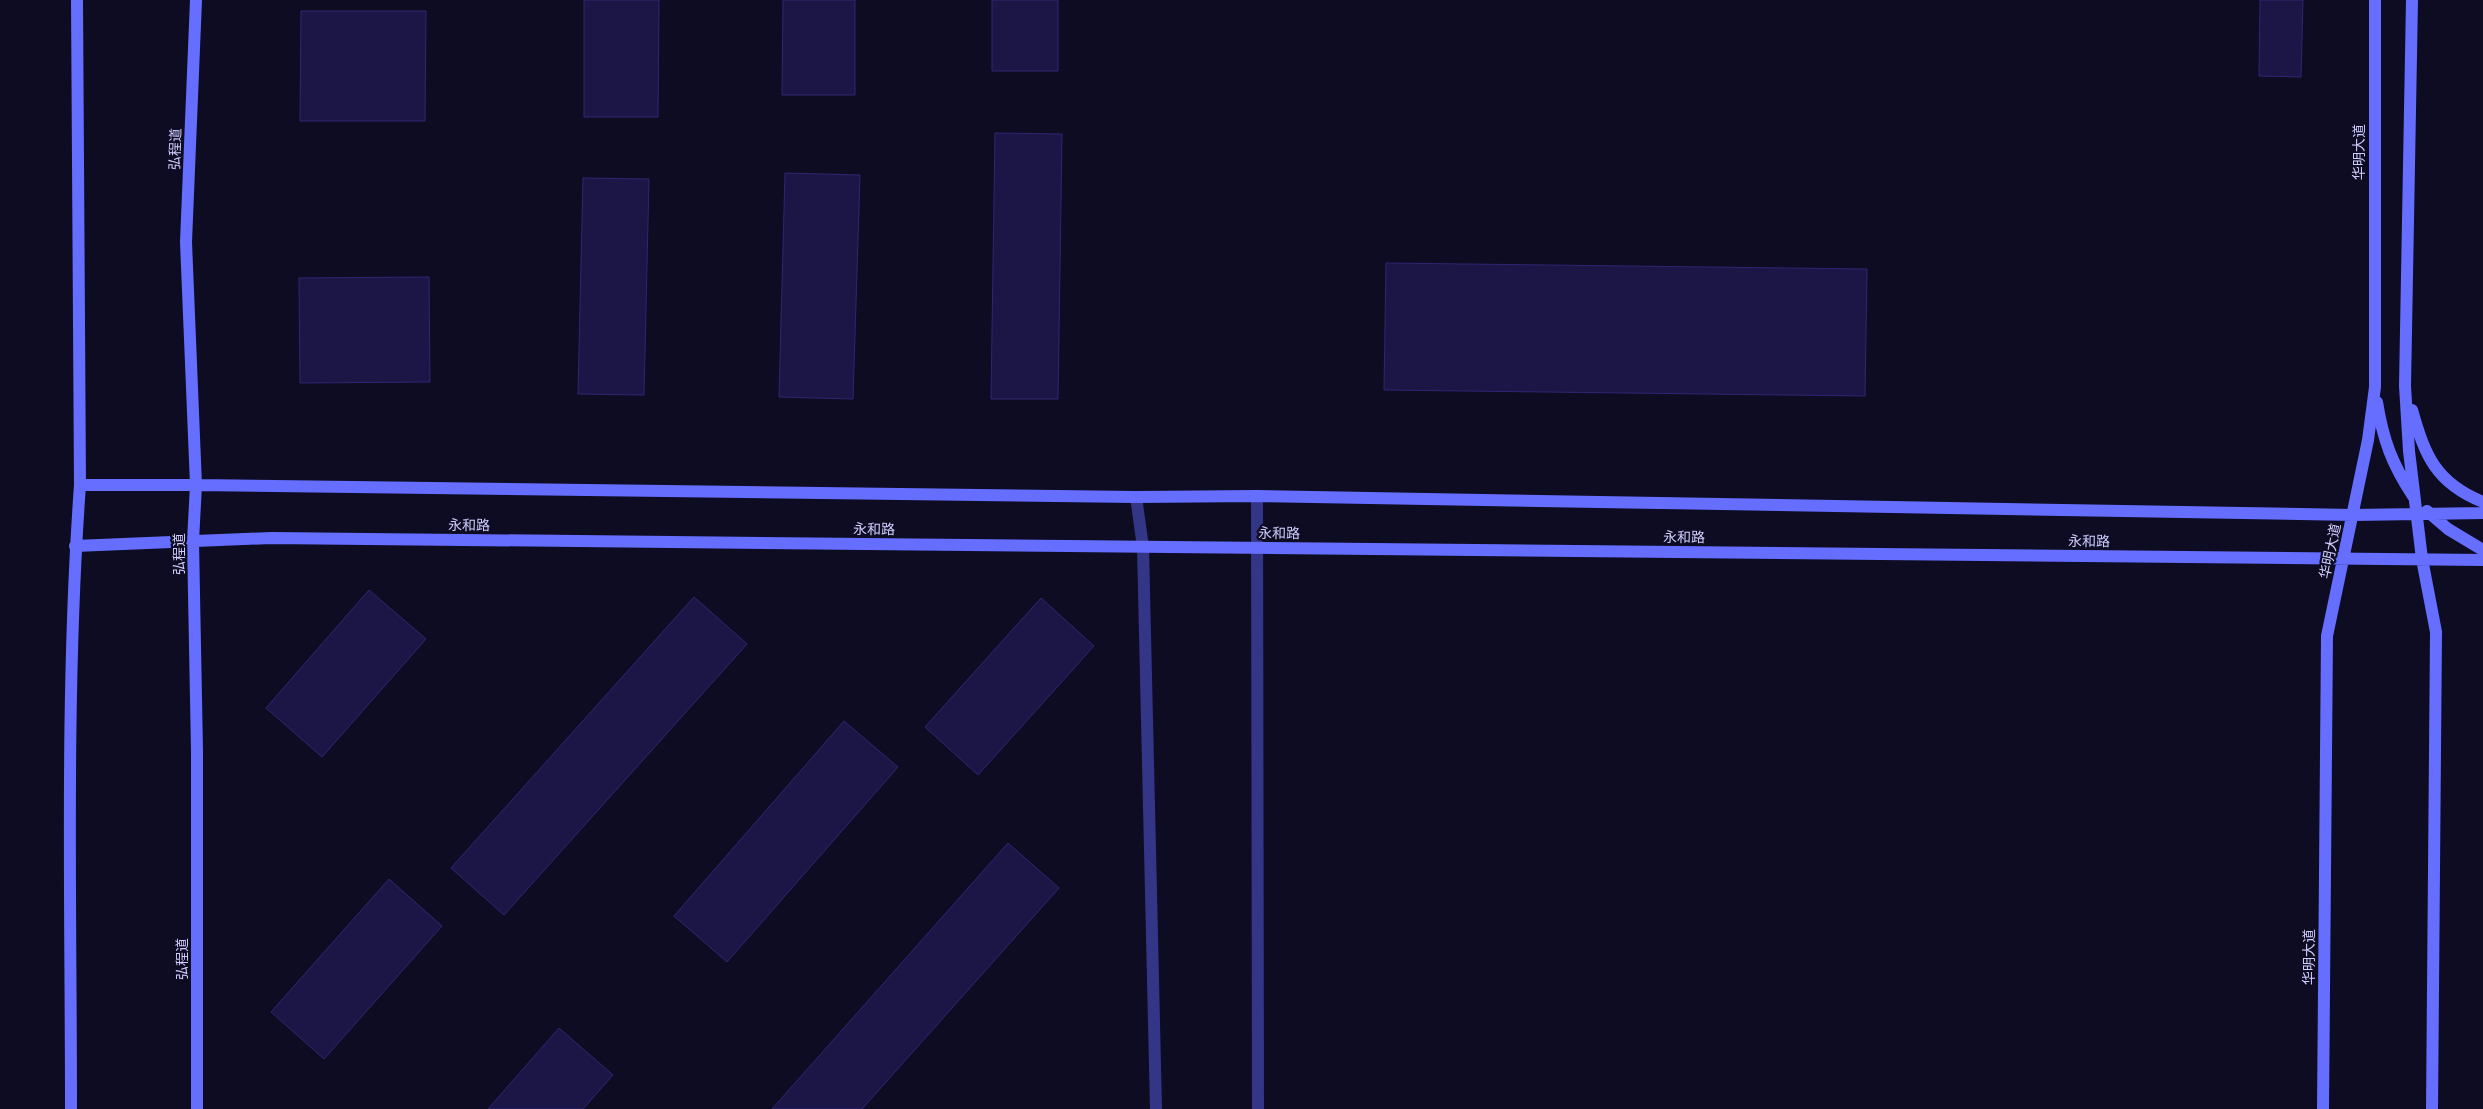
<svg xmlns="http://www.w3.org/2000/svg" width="2483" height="1109" font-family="'PT Sans','Noto Sans SC',sans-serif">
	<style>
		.building { fill: #1c1646; stroke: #2f2674 }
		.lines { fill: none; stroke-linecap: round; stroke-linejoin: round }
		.street { stroke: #333687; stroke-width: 12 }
		.secondary { stroke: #656eff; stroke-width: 12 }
		.labels { text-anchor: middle; stroke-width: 4.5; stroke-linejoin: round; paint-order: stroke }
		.street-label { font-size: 14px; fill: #d0ceff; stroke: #0e0c23 }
	</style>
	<rect width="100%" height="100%" fill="#0e0c23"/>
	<path class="building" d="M 584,0 L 659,0 L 658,117 L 584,117 Z
		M 783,0 L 855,0 L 855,95 L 782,95 Z
		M 992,0 L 1058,0 L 1058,71 L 992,71 Z
		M 2260,0 L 2303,0 L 2301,77 L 2259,76 Z
		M 301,11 L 426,11 L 425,121 L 300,121 Z
		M 995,133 L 1062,134 L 1058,399 L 991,399 Z
		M 785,173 L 860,175 L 853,399 L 779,397 Z
		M 583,178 L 649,179 L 644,395 L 578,394 Z
		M 1386,263 L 1867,269 L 1865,396 L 1384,390 Z
		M 429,277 L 430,382 L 300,383 L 299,278 Z
		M 369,590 L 426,639 L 322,757 L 266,708 Z
		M 694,597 L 747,644 L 504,915 L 451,868 Z
		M 1041,598 L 1094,646 L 978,775 L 925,727 Z
		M 844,721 L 898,767 L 727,962 L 674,916 Z
		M 1008,843 L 1059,888 L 862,1109 L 772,1109 Z
		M 389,879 L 442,926 L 324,1059 L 271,1012 Z
		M 559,1028 L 613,1075 L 583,1109 L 488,1109 Z"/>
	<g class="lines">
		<path class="street" d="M 1257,496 L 1258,1109
			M 1136,497 L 1143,547 L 1156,1109"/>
		<path class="secondary" d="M 196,0 L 186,242 L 196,485 L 193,541 L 197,751 L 197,1109
			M 2412,0 L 2405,386 L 2409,451 L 2422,559 L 2436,632 L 2432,1109
			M 2377,402 C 2383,440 2392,464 2413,496
			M 2412,410 C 2425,456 2436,483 2483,502
			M 80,485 L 196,485 L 1136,497 L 1257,496 L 2353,515 L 2483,513
			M 2427,511 L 2448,529 L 2483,550
			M 75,546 L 271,538 L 2483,560
			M 71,1109 C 71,901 65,693 80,485 L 77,0
			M 2323,1109 L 2327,636 L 2368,440 L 2375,387 L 2375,0"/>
	</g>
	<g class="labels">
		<g class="street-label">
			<text transform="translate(175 149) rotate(-88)" y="5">弘程道</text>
			<text transform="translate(2359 152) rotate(-90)" y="5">华明大道</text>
			<text transform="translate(469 525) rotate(1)" y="5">永和路</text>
			<text transform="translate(874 529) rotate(1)" y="5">永和路</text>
			<text transform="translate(1279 533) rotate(1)" y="5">永和路</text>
			<text transform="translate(1684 537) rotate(1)" y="5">永和路</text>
			<text transform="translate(2089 541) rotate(1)" y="5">永和路</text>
			<text transform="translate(2330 551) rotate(-78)" y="5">华明大道</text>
			<text transform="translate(179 554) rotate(-90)" y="5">弘程道</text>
			<text transform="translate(2309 957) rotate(-90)" y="5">华明大道</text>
			<text transform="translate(182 959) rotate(-90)" y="5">弘程道</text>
		</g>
	</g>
</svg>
